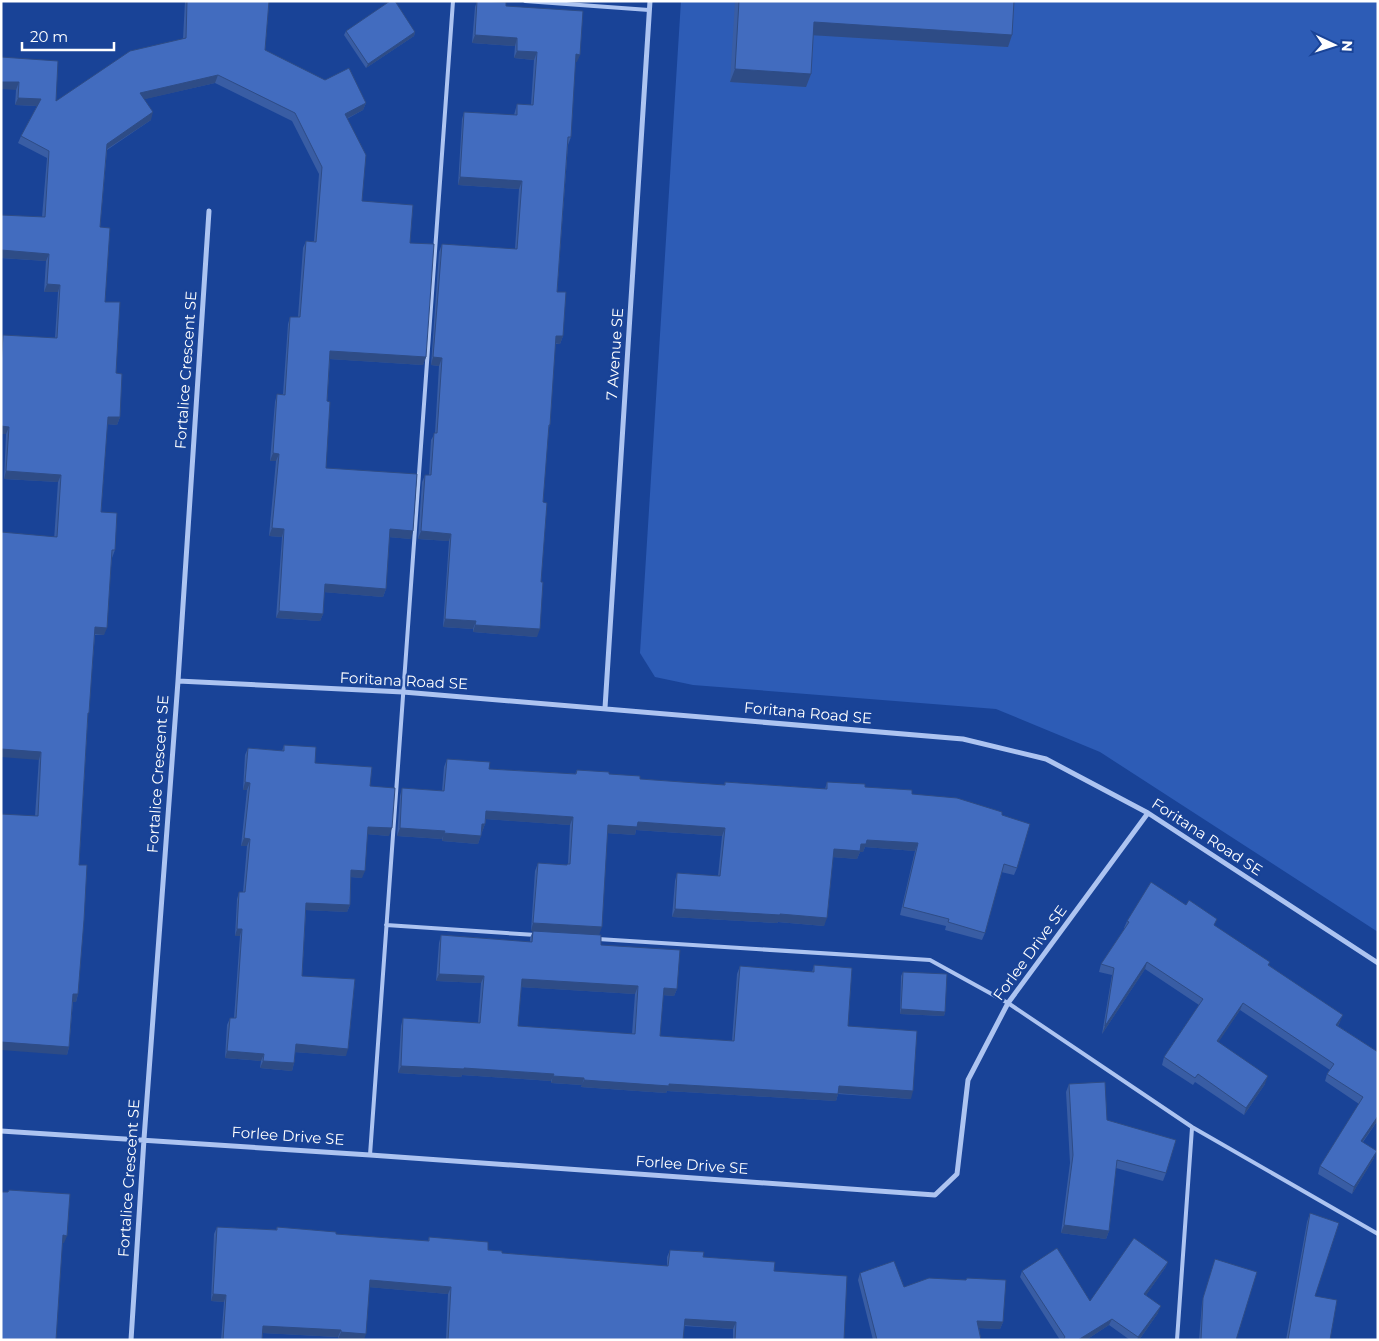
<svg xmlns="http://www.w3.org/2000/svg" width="1379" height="1341" font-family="Montserrat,sans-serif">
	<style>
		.green { fill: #2d5cb6 }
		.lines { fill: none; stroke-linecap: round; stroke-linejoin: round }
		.service { stroke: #adc4f1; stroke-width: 4 }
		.minor { stroke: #adc4f1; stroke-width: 5 }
		.wall { fill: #395da4; fill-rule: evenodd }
		.shaded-wall { fill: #2e4c86 }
		.building { fill: #426cbf; stroke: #2e4c86; fill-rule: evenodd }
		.labels { text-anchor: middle; stroke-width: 4.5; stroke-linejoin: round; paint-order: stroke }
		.street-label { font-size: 15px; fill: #fff; stroke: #194397 }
	</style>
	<rect width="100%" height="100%" fill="#194397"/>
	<path class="green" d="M 681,1 L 1378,1 L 1378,932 L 1100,752 L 996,709 L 693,685 L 655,677 L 640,653 Z"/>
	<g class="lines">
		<path class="service" d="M 525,1 L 649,10
			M 386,925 L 536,935
			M 598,939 L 930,960 L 1008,1003 L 1192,1127 L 1378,1234
			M 370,1155 L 453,1
			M 1177,1340 L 1192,1128"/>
		<path class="minor" d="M 178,681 L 403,692 L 963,739 L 1046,759 L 1148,813 L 1378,963
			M 605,708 L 650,1
			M 1,1131 L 370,1155 L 935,1195 L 957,1174 L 968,1080 L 1008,1003 L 1148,813
			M 131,1340 L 144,1139 L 178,681 L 209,211"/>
	</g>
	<path class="wall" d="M 185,1 L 269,1 L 265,50 L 366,103 L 363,110 L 347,119 L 362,201 L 410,243 L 426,357 L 423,365 L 330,359 L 327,401 L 326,468 L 411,539 L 389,537 L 386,589 L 383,597 L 324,592 L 323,614 L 320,621 L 276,618 L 282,537 L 269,536 L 276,461 L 270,461 L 275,402 L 277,394 L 283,394 L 288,324 L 290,317 L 298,317 L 303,248 L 306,241 L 314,241 L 319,174 L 292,121 L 215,83 L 144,99 L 151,120 L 107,150 L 100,227 L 105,302 L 116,373 L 120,417 L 117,425 L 107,424 L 101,512 L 115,550 L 112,558 L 104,635 L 95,635 L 88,716 L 79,865 L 78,994 L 76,1002 L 73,1002 L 69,1047 L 67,1055 L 35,816 L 58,482 L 4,479 L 6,434 L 1,434 L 1,341 L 3,335 L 55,338 L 58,292 L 44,292 L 46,261 L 1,258 L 1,215 L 42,217 L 47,158 L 18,143 L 21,136 L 37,106 L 15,105 L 16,90 L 1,57 L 56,101 L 183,39 Z
		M 477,1 L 506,2 L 506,6 L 577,62 L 575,62 L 571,137 L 568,145 L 557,292 L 563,336 L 560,344 L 555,344 L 550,425 L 548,430 L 543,502 L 537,637 L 473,632 L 473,629 L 443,627 L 449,541 L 418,539 L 422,482 L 425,475 L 429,475 L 431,440 L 435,433 L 439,366 L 431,365 L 439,252 L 442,244 L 515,249 L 519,189 L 458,185 L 462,119 L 464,112 L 514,115 L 517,104 L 531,105 L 534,60 L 514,58 L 515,46 L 472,43 L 475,7 Z
		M 735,1 L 1014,1 L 1012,35 L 1008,47 L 813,35 L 811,74 L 806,87 L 730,82 Z
		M 346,31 L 415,32 L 414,36 L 366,68 L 344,35 Z
		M 284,745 L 315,763 L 370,786 L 389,836 L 367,834 L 362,878 L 351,877 L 350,905 L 347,912 L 306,910 L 302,976 L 346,1056 L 295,1052 L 294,1063 L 292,1071 L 260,1068 L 261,1061 L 225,1058 L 227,1025 L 230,1018 L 234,1018 L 240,936 L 235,936 L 237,899 L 239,892 L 243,892 L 247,846 L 241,846 L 247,790 L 243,790 L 245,755 L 248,748 L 282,751 Z
		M 447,759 L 489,769 L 575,774 L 577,770 L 640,779 L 724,785 L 725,782 L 825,789 L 827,782 L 912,794 L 1002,815 L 1017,868 L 1014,875 L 1001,872 L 985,933 L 982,940 L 945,930 L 946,926 L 900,915 L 915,851 L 865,847 L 863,852 L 860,852 L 857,859 L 833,857 L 824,926 L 778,922 L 777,923 L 672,917 L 675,881 L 677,873 L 718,876 L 722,836 L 636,830 L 635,835 L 607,833 L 599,935 L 531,931 L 535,871 L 538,863 L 566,865 L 568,864 L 570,825 L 486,819 L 485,824 L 482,832 L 478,844 L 442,841 L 442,839 L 397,836 L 400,796 L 402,788 L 442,791 L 444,767 Z
		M 1127,921 L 1215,926 L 1269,965 L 1340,1022 L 1338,1026 L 1378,1052 L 1378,1120 L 1363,1142 L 1374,1158 L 1352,1194 L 1318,1174 L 1320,1166 L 1359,1104 L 1325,1081 L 1327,1074 L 1330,1070 L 1240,1010 L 1218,1042 L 1265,1084 L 1244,1115 L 1195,1082 L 1193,1085 L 1162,1065 L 1164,1057 L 1199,1005 L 1145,969 L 1102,1034 L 1112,975 L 1099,972 L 1101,964 L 1125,928 L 1124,928 Z
		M 533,931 L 601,945 L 677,989 L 674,996 L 663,995 L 660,1036 L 732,1041 L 737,974 L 740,966 L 812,972 L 814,965 L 848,1026 L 911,1099 L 838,1094 L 836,1101 L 667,1091 L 666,1093 L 581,1087 L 582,1085 L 551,1083 L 551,1081 L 462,1075 L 461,1077 L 398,1073 L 401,1026 L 403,1018 L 478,1023 L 481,983 L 436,981 L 439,943 L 441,935 L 530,942 L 530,938 ZM 521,987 L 635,994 L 632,1034 L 518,1026 Z
		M 903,972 L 945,1012 L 944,1016 L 900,1014 L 901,976 Z
		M 1069,1084 L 1107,1120 L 1166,1173 L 1163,1181 L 1116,1168 L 1109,1231 L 1106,1239 L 1061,1233 L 1070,1163 L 1066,1092 Z
		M 1310,1213 L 1315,1296 L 1330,1340 L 1286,1340 L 1307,1222 Z
		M 217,1227 L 276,1230 L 277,1227 L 336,1234 L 428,1241 L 429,1237 L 502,1253 L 667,1266 L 667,1257 L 670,1250 L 774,1271 L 844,1340 L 733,1340 L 733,1329 L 684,1326 L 683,1340 L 446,1340 L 448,1294 L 369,1287 L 338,1339 L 338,1337 L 263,1333 L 262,1340 L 221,1340 L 224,1302 L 211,1301 L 214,1234 Z
		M 1215,1259 L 1236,1340 L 1199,1340 L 1202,1303 Z
		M 1168,1262 L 1165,1268 L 1146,1295 L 1158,1313 L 1139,1340 L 1130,1340 L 1109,1325 L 1086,1340 L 1060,1340 L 1020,1277 L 1022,1271 L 1090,1301 Z
		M 860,1273 L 904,1287 L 966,1280 L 967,1278 L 1003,1322 L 1000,1329 L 979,1328 L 981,1340 L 873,1340 L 858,1280 Z"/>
	<path class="shaded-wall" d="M 814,22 L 1012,35 L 1008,47 L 809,35 Z
		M 415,32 L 414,36 L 366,68 L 368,64 Z
		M 475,35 L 517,38 L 515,46 L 472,43 Z
		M 517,51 L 537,52 L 534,60 L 514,58 Z
		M 576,54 L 580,55 L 577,62 L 573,62 Z
		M 735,69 L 811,74 L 806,87 L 730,82 Z
		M 218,75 L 215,83 L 137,101 L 140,93 Z
		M 1,82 L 19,82 L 16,90 L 1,89 Z
		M 18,98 L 41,99 L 38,106 L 15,105 Z
		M 366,103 L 363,110 L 342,121 L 345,114 Z
		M 153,112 L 151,120 L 104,151 L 107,144 Z
		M 460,177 L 522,181 L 519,189 L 458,185 Z
		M 1,250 L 49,254 L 46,261 L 1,258 Z
		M 47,284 L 60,285 L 58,292 L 44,292 Z
		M 556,336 L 563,336 L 560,344 L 553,343 Z
		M 330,351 L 426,357 L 423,365 L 328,359 Z
		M 433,357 L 442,358 L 439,366 L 431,365 Z
		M 108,417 L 120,417 L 117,425 L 105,424 Z
		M 1,426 L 9,427 L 6,434 L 1,434 Z
		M 273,453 L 279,454 L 276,461 L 270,461 Z
		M 6,471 L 61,475 L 58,482 L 4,479 Z
		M 272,528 L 284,529 L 282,537 L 269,536 Z
		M 390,529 L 413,531 L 411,539 L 387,537 Z
		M 421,531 L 451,534 L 449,541 L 418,539 Z
		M 325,584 L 386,589 L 383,597 L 322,592 Z
		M 279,611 L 323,614 L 320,621 L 276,618 Z
		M 445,619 L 476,621 L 473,629 L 443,627 Z
		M 475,625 L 540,629 L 537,637 L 473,632 Z
		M 95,627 L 107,628 L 104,635 L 93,634 Z
		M 1,749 L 41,752 L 39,760 L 1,757 Z
		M 245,782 L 250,783 L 247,790 L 243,790 Z
		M 486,811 L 573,817 L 570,825 L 483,819 Z
		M 638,822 L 725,828 L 722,836 L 636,830 L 635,835 L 605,833 L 608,825 Z
		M 482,824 L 485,824 L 482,832 L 479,832 Z
		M 368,827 L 392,828 L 389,836 L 365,834 Z
		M 400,828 L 445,831 L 442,839 L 397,836 Z
		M 444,833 L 481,836 L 478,844 L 442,841 Z
		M 244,838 L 250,839 L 247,846 L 241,846 Z
		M 867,840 L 918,843 L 915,851 L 865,847 L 863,852 L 860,852 L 857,859 L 831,857 L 834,849 L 861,844 Z
		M 351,870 L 365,871 L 362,878 L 349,877 Z
		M 306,903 L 350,905 L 347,912 L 303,910 Z
		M 675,909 L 780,914 L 827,918 L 824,926 L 778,922 L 777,923 L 672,917 Z
		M 533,923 L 602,927 L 599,935 L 531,931 Z
		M 237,929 L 242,929 L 240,936 L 235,936 Z
		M 1147,962 L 1145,969 L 1102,1034 L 1105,1026 Z
		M 439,974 L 484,976 L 481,983 L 436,981 Z
		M 522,979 L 638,986 L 635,994 L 519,987 Z
		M 664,988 L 677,989 L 674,996 L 661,995 Z
		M 73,994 L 78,994 L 76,1002 L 70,1002 Z
		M 1243,1003 L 1240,1010 L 1214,1049 L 1217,1041 Z
		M 901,1009 L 945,1012 L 944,1016 L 900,1014 Z
		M 1343,1015 L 1340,1022 L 1334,1032 L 1336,1025 Z
		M 1,1042 L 69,1047 L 67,1055 L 1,1050 Z
		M 296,1044 L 348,1049 L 346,1056 L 293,1052 Z
		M 227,1051 L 264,1054 L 261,1061 L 225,1058 Z
		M 263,1061 L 294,1063 L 292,1071 L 260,1068 Z
		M 401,1066 L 464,1068 L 554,1074 L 551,1081 L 462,1075 L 461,1077 L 398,1073 Z
		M 553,1076 L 584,1078 L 582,1085 L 551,1083 Z
		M 1268,1076 L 1265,1084 L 1244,1115 L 1246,1108 Z
		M 584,1080 L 669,1084 L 838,1094 L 836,1101 L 667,1091 L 666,1093 L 581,1087 Z
		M 839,1086 L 913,1091 L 911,1099 L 836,1093 Z
		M 1378,1116 L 1378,1120 L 1358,1148 L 1361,1141 Z
		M 1377,1151 L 1374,1158 L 1352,1194 L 1354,1187 Z
		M 1064,1225 L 1109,1231 L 1106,1239 L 1061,1233 Z
		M 63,1235 L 67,1236 L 64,1243 L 60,1243 Z
		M 1168,1262 L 1165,1268 L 1142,1301 L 1144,1294 Z
		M 370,1280 L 451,1287 L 448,1294 L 367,1287 Z
		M 213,1294 L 226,1295 L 224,1302 L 211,1301 Z
		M 1161,1306 L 1158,1313 L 1139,1340 L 1137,1340 L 1138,1337 Z
		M 685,1319 L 736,1322 L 733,1329 L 682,1325 Z
		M 1112,1319 L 1109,1325 L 1086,1340 L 1078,1340 Z
		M 977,1321 L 1003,1322 L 1000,1329 L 975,1328 Z
		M 263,1326 L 341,1330 L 338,1337 L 261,1333 Z
		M 341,1332 L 366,1334 L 364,1340 L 338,1339 Z"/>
	<path class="building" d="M 187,1 L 269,1 L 265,50 L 325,80 L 349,68 L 366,103 L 345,114 L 366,155 L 362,201 L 413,205 L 410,243 L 434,244 L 426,357 L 330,351 L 327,401 L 330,402 L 326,468 L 417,474 L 413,531 L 390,529 L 386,589 L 325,584 L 323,614 L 279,611 L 284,529 L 272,528 L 279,454 L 273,453 L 277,394 L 285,395 L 290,317 L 300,317 L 306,241 L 316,242 L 322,167 L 295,113 L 218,75 L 140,93 L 153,112 L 107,144 L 100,227 L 110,228 L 105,302 L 120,302 L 116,373 L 122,374 L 120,417 L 108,417 L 101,512 L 117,513 L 115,550 L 112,550 L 107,628 L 95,627 L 89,713 L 88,713 L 79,865 L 87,865 L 84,920 L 78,994 L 73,994 L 69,1047 L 1,1042 L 1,814 L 38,816 L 41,752 L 1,749 L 1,532 L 57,537 L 61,475 L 6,471 L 9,427 L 1,426 L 1,366 L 3,335 L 57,338 L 60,285 L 47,284 L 49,254 L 1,250 L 1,215 L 45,217 L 49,151 L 21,136 L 41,99 L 18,98 L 19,82 L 1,82 L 1,57 L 58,61 L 56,101 L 130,51 L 186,38 Z
		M 390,1 L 395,1 L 415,32 L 368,64 L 346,31 Z
		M 477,1 L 506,2 L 506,6 L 583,11 L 580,55 L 576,54 L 571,137 L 568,137 L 557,292 L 566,292 L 563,336 L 556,336 L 550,425 L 549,425 L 543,502 L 547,503 L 541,582 L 543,582 L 540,629 L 475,625 L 476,621 L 445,619 L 451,534 L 421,531 L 425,475 L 431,475 L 434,433 L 437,433 L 442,358 L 433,357 L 442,244 L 517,249 L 522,181 L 460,177 L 464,112 L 517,115 L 517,104 L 533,105 L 537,52 L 517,51 L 517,38 L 475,35 Z
		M 739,1 L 1014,1 L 1012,35 L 814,22 L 811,74 L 735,69 Z
		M 284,745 L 316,747 L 315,763 L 372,767 L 370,786 L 395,788 L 392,828 L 368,827 L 365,871 L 351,870 L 350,905 L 306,903 L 302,976 L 355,979 L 348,1049 L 296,1044 L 294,1063 L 263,1061 L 264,1054 L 227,1051 L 230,1018 L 236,1018 L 242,929 L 237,929 L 239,892 L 245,892 L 250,839 L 244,838 L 250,783 L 245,782 L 248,748 L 284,751 Z
		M 447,759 L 490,762 L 489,769 L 576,774 L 577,770 L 609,772 L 609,774 L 640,776 L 640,779 L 725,785 L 725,782 L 827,789 L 827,782 L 865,784 L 865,787 L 912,790 L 912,794 L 957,798 L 1002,812 L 1002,815 L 1030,824 L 1017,868 L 1004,864 L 985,933 L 948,922 L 949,919 L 903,907 L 918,843 L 867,840 L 866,844 L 861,844 L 860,851 L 834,849 L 827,918 L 780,914 L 780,915 L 675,909 L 677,873 L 720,876 L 725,828 L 638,822 L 637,827 L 608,825 L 602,927 L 533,923 L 538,863 L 567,865 L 567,864 L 570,864 L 573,817 L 486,811 L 485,824 L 482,824 L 481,836 L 444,833 L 445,831 L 400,828 L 402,788 L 444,791 Z
		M 1151,882 L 1186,905 L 1189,900 L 1217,919 L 1214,925 L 1270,962 L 1268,965 L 1343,1015 L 1336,1025 L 1378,1052 L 1378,1116 L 1361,1141 L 1377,1151 L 1354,1187 L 1320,1166 L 1363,1097 L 1327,1074 L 1334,1064 L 1243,1003 L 1217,1041 L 1268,1076 L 1246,1108 L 1198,1074 L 1195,1078 L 1164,1057 L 1203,999 L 1147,962 L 1105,1026 L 1114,968 L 1101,964 L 1129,922 L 1127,921 Z
		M 533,931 L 601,935 L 601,945 L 680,950 L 677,989 L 664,988 L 660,1036 L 734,1041 L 740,966 L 814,972 L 814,965 L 852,968 L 848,1026 L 917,1031 L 913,1091 L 839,1086 L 838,1094 L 669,1084 L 669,1086 L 584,1080 L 584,1078 L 553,1076 L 554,1074 L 464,1068 L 464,1069 L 401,1066 L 403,1018 L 480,1023 L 484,976 L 439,974 L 441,935 L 532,942 ZM 522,979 L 638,986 L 635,1034 L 518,1026 Z
		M 903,972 L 947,974 L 945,1012 L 901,1009 Z
		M 1105,1082 L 1107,1120 L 1176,1140 L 1166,1173 L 1117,1160 L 1109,1231 L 1064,1225 L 1073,1155 L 1069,1084 Z
		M 9,1190 L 70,1194 L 67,1236 L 63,1235 L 56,1340 L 1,1340 L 1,1192 L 8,1192 Z
		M 1310,1213 L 1339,1223 L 1315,1296 L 1337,1300 L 1330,1340 L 1288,1340 Z
		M 217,1227 L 277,1230 L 277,1227 L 336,1232 L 336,1234 L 429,1241 L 429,1237 L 488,1242 L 488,1250 L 502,1251 L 502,1253 L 668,1266 L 670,1250 L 704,1252 L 703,1257 L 775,1262 L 774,1271 L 847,1276 L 844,1340 L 735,1340 L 736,1322 L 685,1319 L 683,1340 L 448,1340 L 451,1287 L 370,1280 L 366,1334 L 341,1332 L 341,1330 L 263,1326 L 262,1340 L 223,1340 L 226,1295 L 213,1294 Z
		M 1134,1238 L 1168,1262 L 1144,1294 L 1161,1306 L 1138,1337 L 1112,1319 L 1078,1340 L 1063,1340 L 1065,1337 L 1022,1271 L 1057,1248 L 1090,1301 Z
		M 1215,1259 L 1257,1272 L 1236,1340 L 1201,1340 L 1203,1298 Z
		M 894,1261 L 904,1287 L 929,1278 L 966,1280 L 967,1278 L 1006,1280 L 1003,1322 L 977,1321 L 981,1340 L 877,1340 L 860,1273 Z"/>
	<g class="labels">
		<g class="street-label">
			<text transform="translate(615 354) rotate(-86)" y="5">7 Avenue SE</text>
			<text transform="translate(186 370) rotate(-86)" y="5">Fortalice Crescent SE</text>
			<text transform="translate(404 681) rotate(3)" y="5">Foritana Road SE</text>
			<text transform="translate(808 713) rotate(5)" y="5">Foritana Road SE</text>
			<text transform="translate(158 774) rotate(-86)" y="5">Fortalice Crescent SE</text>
			<text transform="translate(1207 837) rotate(33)" y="5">Foritana Road SE</text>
			<text transform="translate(1030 953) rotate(-54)" y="5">Forlee Drive SE</text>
			<text transform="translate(288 1136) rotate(4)" y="5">Forlee Drive SE</text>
			<text transform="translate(692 1165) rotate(4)" y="5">Forlee Drive SE</text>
			<text transform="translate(129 1178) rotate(-86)" y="5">Fortalice Crescent SE</text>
		</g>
	</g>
	<rect width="1379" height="1341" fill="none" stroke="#ffffff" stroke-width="5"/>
	<g transform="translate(1334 45) rotate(94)" stroke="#194397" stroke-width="4" paint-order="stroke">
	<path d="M0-4L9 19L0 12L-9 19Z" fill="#ffffff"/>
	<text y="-8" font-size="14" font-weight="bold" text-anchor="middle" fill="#ffffff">N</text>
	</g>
	<path d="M22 42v8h92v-8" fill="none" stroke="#ffffff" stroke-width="2.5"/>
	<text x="30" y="42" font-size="15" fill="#ffffff" stroke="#194397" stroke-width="4" paint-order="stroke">20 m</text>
</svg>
